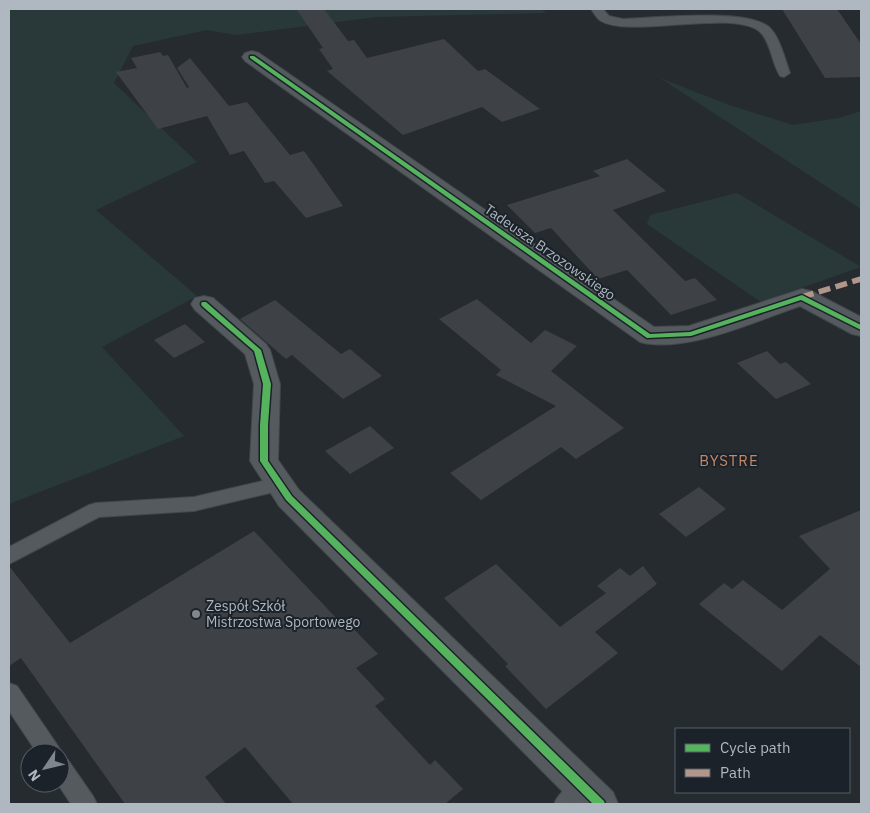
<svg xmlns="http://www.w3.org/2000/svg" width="870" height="813" font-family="'IBM Plex Sans',sans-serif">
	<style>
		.green { fill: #293939 }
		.building { fill: #3e4246 }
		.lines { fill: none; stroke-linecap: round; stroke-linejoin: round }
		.lane-casing { stroke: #43474b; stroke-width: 2 }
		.street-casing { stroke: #43474b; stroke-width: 2 }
		.lane { fill: #555a5f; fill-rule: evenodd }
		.street { fill: #555a5f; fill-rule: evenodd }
		.quiet { stroke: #b2968c; stroke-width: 5.5; stroke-dasharray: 12 5.5; stroke-linecap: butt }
		.cycleway-casing { stroke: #1b2229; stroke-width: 3 }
		.cycleway { fill: #56b35d; fill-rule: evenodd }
		.poi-dot { fill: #7f878e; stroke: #1b2229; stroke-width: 2 }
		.labels { text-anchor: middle; stroke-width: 4; stroke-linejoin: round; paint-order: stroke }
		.street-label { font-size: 14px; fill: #afb8c1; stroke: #1b2229 }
		.poi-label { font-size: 14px; fill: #afb8c1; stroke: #1b2229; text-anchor: start }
		.neighbourhood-label { font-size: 15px; letter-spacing: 1px; fill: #c58867; stroke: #1b2229 }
	</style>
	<rect width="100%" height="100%" fill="#262b30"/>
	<path class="green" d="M 9,9 L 541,9 L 546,13 L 376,17 L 236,35 L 207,30 L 133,46 L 114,83 L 197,162 L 96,210 L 197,296 L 102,347 L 184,436 L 9,504 Z
		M 660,78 L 729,105 L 793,125 L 839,118 L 861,111 L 861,209 Z
		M 737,193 L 861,267 L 761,302 L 647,224 L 650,215 Z"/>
	<path class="building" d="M 324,9 L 348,41 L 354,40 L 367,58 L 444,39 L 478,71 L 485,69 L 540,109 L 502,122 L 482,107 L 403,135 L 327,71 L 333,69 L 319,49 L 323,48 L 297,10 Z
		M 782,9 L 837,9 L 861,44 L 861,77 L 825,78 Z
		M 160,52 L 163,56 L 168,55 L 187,88 L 189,87 L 177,68 L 190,58 L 229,106 L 247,102 L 290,155 L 304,151 L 343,206 L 306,218 L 274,181 L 265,183 L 244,151 L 230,155 L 207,116 L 158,129 L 116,72 L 137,68 L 131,58 Z
		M 627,159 L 666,191 L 613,210 L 685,281 L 695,278 L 717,300 L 671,315 L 627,270 L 598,279 L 551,228 L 535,233 L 507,205 L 600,176 L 593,171 Z
		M 477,299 L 531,343 L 545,330 L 577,346 L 551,371 L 624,428 L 576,459 L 561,447 L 481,500 L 450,473 L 556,406 L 496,375 L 501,370 L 439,319 Z
		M 275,300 L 341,354 L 350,349 L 382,376 L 343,399 L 292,355 L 286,359 L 240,319 Z
		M 185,324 L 205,342 L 174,358 L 154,340 Z
		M 767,351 L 780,364 L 786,362 L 811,384 L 776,399 L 737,363 Z
		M 370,426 L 394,448 L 350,474 L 325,451 Z
		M 699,487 L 726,509 L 686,537 L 659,514 Z
		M 861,510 L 861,667 L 820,635 L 782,671 L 699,604 L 724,583 L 732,589 L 743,580 L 782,610 L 830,569 L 799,536 Z
		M 254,531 L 339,621 L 343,618 L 378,654 L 356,668 L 385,699 L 375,706 L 430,765 L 435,760 L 463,789 L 445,804 L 293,804 L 245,747 L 205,777 L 226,804 L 125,804 L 21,658 L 9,666 L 9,566 L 70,643 Z
		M 496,564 L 560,627 L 606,593 L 597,586 L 620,568 L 630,576 L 643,566 L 657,584 L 595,632 L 618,653 L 546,709 L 505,666 L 508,664 L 444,598 Z"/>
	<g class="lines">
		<g class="lane-casing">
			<path id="lane" d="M 591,9 L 603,9 L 609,16 L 623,19 C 654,18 746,8 769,27 C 780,37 785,60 790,73 L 784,77 L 780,76 C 772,63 771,45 762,34 C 740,7 630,39 601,21 C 596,18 594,13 591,9 Z
				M 280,477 L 287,479 L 289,484 L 287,489 L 194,511 L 99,517 L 9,564 L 9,547 L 89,505 L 96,503 L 194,497 Z
				M 9,683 L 17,686 L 58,746 L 61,753 L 60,756 L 60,753 L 37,753 L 9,711 Z
				M 60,757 L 68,760 L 93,796 L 97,804 L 71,804 L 57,783 L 60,783 Z
				M 584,777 L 592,780 L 596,788 L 592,796 L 583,804 L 554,804 C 559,792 572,782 584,777 Z"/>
		</g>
		<g class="street-casing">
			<path id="street" d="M 252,51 L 259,53 L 654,327 L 689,326 L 802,289 L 811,291 L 861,317 L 861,336 L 852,334 L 800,306 C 756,321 685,354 640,342 L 245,61 L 242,57 L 245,53 Z
				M 204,296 L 213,298 L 266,344 L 270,350 L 280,384 L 278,460 L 299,490 L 613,792 L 618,804 L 575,804 L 279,506 L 250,461 L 254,384 L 245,354 L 195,310 L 191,304 L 195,298 Z"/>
		</g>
		<use href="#lane" class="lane"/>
		<use href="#street" class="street"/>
		<path class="quiet" d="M 802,297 L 861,279"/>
		<g class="cycleway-casing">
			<path id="cycleway" d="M 250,56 L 254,56 L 650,334 L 690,332 L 802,295 L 861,325 L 861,330 L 801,300 L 691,336 L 647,338 L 250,58 Z
				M 202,302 L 206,302 L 261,350 L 271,384 L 268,425 L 268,461 L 292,496 L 604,801 L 605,804 L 593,804 L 286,500 L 260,461 L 260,425 L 263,384 L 254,351 L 202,306 L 201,304 Z"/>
		</g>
		<use href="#cycleway" class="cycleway"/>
	</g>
	<circle class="poi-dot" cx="196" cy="614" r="5"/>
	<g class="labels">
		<g class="street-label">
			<text transform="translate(550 252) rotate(35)" y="5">Tadeusza Brzozowskiego</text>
		</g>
		<g class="poi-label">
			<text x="206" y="611">Zespół Szkół<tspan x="206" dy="16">Mistrzostwa Sportowego</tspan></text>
		</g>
		<g class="neighbourhood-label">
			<text x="729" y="466">BYSTRE</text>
		</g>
	</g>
	<rect width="870" height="813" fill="none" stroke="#afb8c1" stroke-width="20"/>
	<rect x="675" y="728" width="175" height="65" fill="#1b2229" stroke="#565e66"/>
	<rect x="685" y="744" width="25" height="8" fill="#56b35d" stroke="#565e66"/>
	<text x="720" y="753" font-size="15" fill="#afb8c1">Cycle path</text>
	<rect x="685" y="769" width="25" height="8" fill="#b2968c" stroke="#565e66"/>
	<text x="720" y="778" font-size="15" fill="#afb8c1">Path</text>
	<g transform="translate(45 768) rotate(235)"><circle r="24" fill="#1b2229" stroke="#565e66"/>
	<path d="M0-4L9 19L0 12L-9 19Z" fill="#7f878e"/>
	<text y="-8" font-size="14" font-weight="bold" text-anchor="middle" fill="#afb8c1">N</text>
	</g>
</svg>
